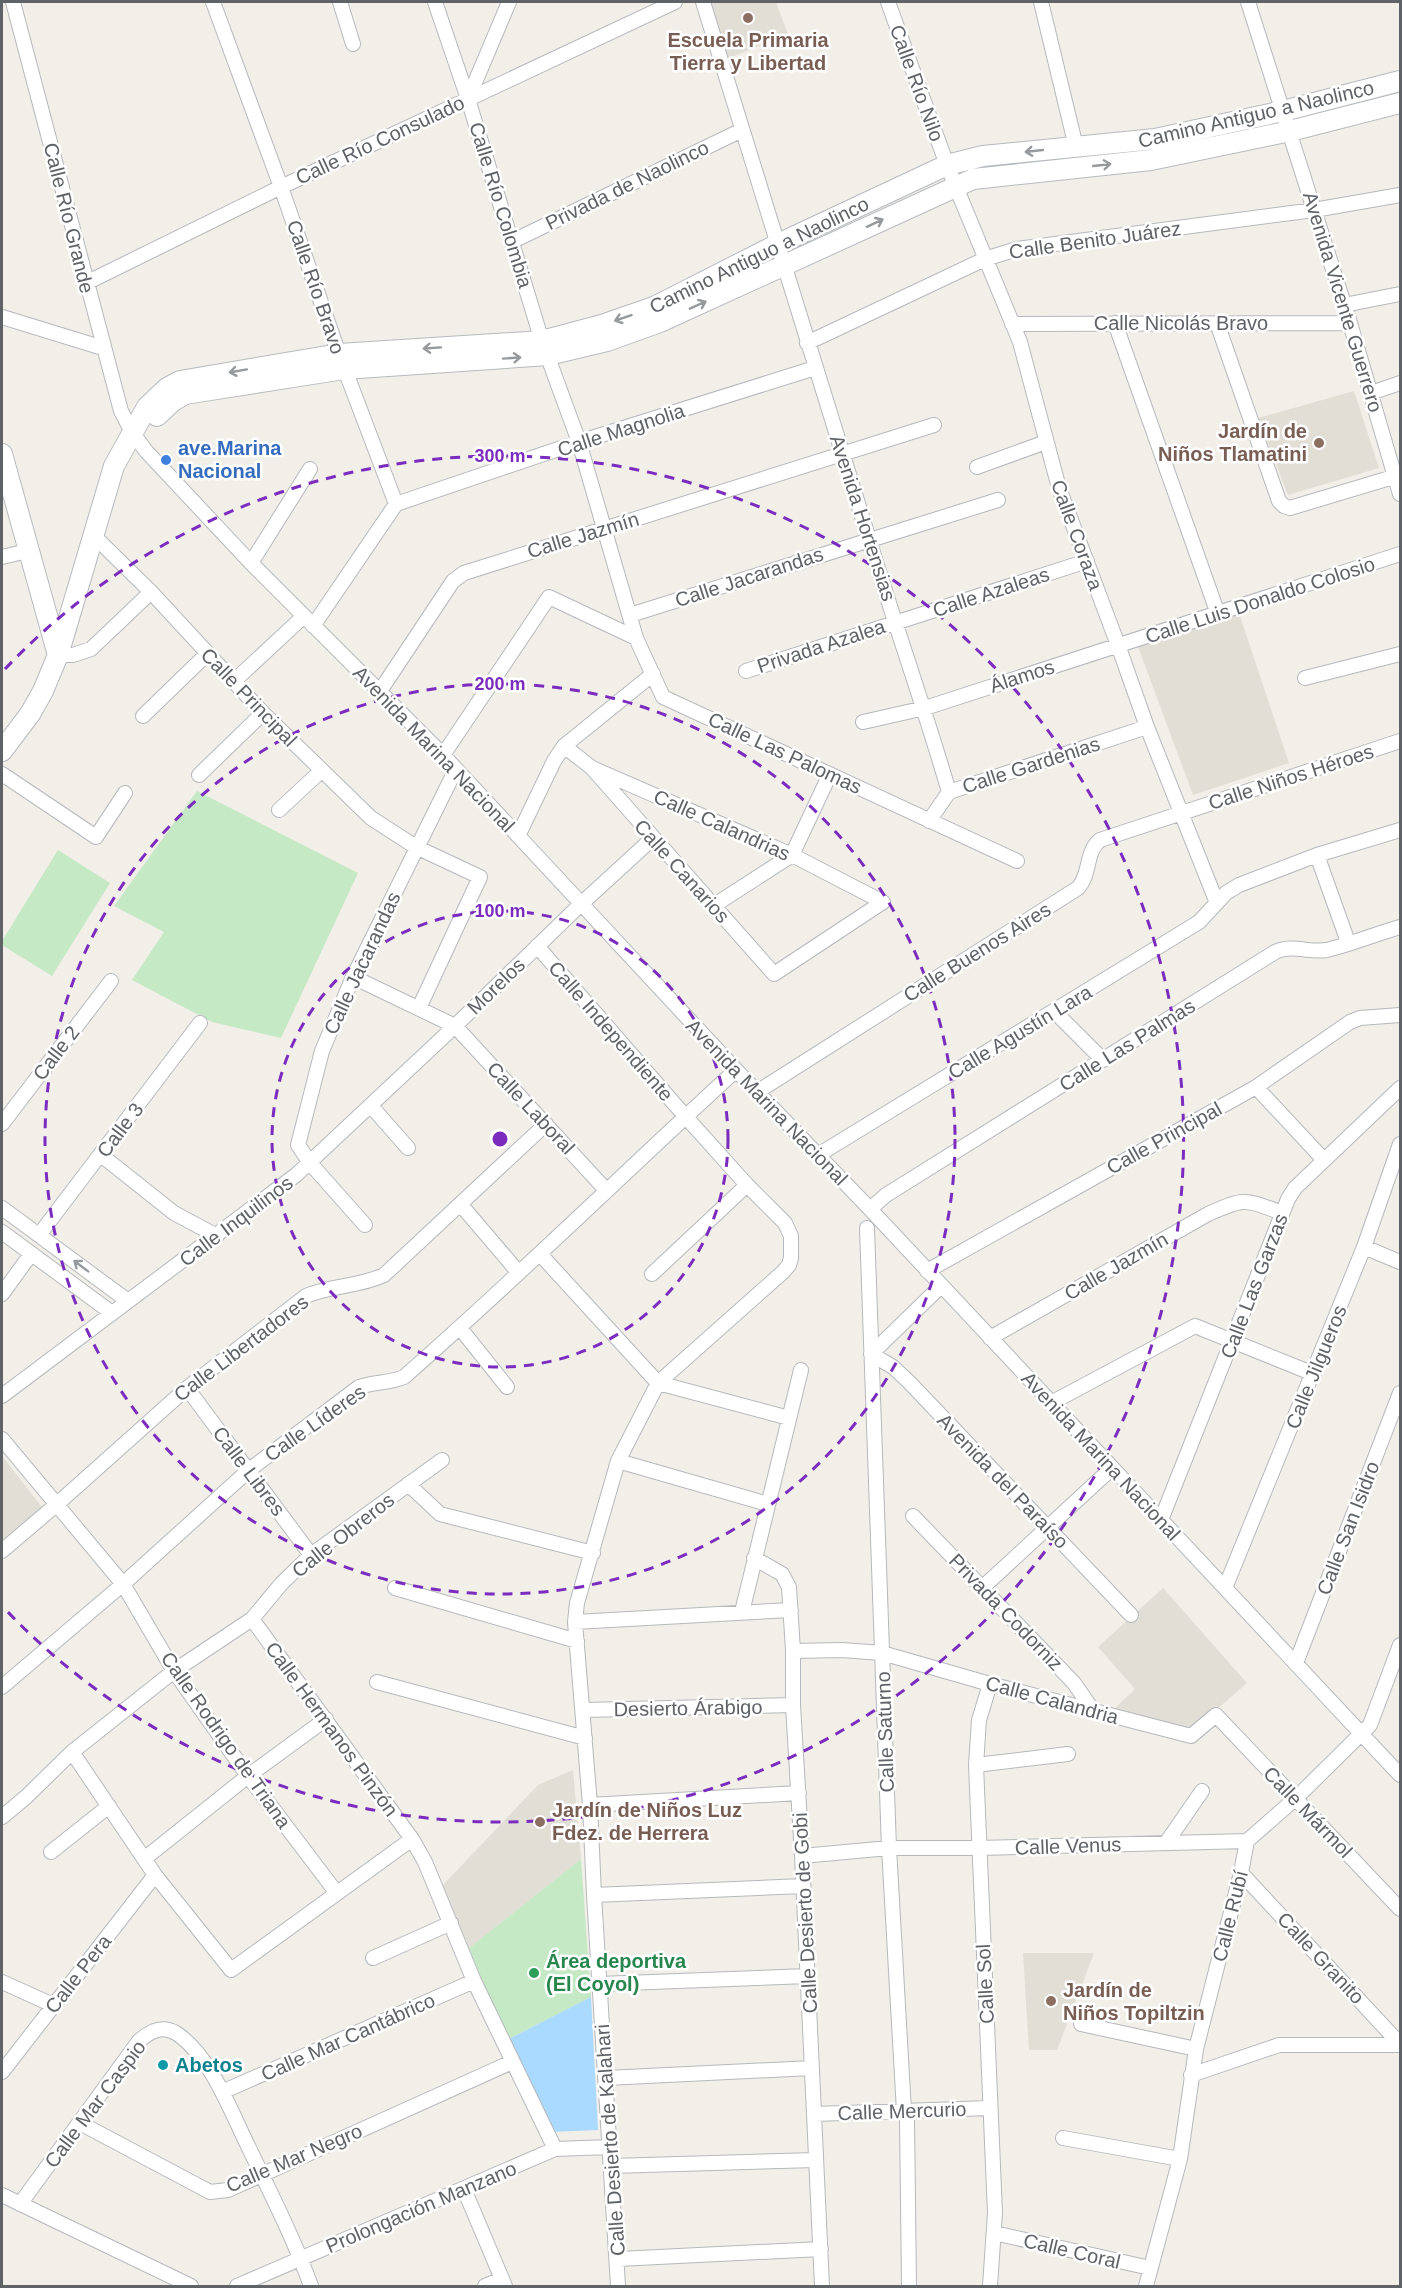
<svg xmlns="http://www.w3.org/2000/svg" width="1402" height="2288" font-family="Helvetica,sans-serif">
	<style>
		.education { fill: #e1ded6 }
		.green { fill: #c5e8c5 }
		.water { fill: #aadaff }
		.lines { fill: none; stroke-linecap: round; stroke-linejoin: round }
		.minor-casing { stroke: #b5b8bc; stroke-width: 16 }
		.secondary-casing { stroke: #b6babf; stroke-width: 22 }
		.minor { stroke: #fff; stroke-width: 14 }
		.secondary { stroke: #fff; stroke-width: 20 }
		.oneway { stroke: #979a9d }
		.ring { fill: none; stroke: #7b2cbf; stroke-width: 3; stroke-dasharray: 10 8 }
		.education-dot { fill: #8d6e63; stroke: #fff; stroke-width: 2 }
		.shop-dot { fill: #3f7fe0; stroke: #fff; stroke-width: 2 }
		.leisure-dot { fill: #2e9e5b; stroke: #fff; stroke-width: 2 }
		.culture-dot { fill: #0f9aa8; stroke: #fff; stroke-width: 2 }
		.labels { text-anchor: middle; stroke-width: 5; stroke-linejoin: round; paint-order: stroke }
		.education-label { font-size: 20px; font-weight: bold; fill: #785e54; stroke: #fff; text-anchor: start }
		.street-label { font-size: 20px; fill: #5f6368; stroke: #fff }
		.shop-label { font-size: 20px; font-weight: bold; fill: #366cbe; stroke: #fff; text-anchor: start }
		.leisure-label { font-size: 20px; font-weight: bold; fill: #27864d; stroke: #fff; text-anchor: start }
		.culture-label { font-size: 20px; font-weight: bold; fill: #0d838f; stroke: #fff; text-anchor: start }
		.centre { fill: #7b2cbf; stroke: #fff; stroke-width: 3 }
		.ring-label { font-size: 18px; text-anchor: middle; font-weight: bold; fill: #7b2cbf; stroke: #fff; stroke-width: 5; stroke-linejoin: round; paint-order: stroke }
	</style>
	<rect width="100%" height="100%" fill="#f1efe8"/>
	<path class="education" d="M 708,2 L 776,2 L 788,34 L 727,59 Z
		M 1354,391 L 1379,468 L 1288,495 L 1258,418 Z
		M 1239,613 L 1289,763 L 1193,795 L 1137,644 Z
		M 2,1456 L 42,1507 L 2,1541 Z
		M 1163,1588 L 1247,1683 L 1193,1730 L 1114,1709 L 1135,1689 L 1098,1647 Z
		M 573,1770 L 581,1859 L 469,1948 L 443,1885 L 538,1785 Z
		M 1023,1953 L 1094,1953 L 1057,2050 L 1029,2050 Z"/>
	<path class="green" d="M 197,791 L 358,873 L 281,1038 L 212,1022 L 132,980 L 164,932 L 114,906 Z
		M 58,850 L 110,883 L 52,976 L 2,945 L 2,941 Z
		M 581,1859 L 591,1997 L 507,2040 L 469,1948 Z"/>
	<path class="water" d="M 591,1997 L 598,2130 L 550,2132 L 507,2040 Z"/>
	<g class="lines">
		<g class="minor-casing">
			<path id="minor" d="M 13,2 L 121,411 L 132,432 L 146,451 L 251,563 L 443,755 L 736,1070 L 870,1209 L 1400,1775
				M 213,2 L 281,187 L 339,354 L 396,504
				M 340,2 L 353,44
				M 435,2 L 468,99 L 542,341 L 579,442 L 636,638 L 663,697 L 1017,861
				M 703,2 C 757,180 812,358 868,536 C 894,622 924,706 949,792
				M 888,2 L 947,165 L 1020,342 L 1059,488 L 1118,645 L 1147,727 L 1217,903
				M 1041,2 L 1076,147
				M 1248,2 L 1350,323 L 1400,494
				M 468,99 L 509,2
				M 513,241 L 742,130
				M 86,283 L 281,187 L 675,2
				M 1344,305 L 1400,294
				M 2,317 L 103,348
				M 1115,323 L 1218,614
				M 1217,323 L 1279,501 L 1284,506 L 1290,508 L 1400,475
				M 1012,324 L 1350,323
				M 807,343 L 985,259 L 1017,249 L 1314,210 L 1400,195
				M 1371,393 L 1400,383
				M 977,467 L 1046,442
				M 93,535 L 151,592 L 263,713 L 371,818 L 416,847 L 480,877 L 419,1008
				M 2,557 L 27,551
				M 251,563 L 310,469
				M 630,615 L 998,500
				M 313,626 L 396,504 L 579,442 L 815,368
				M 58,655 L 73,655 L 91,649 L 151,592
				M 746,671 L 1087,561
				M 1305,678 L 1400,654
				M 233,682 L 304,616
				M 380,691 L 453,581 L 464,573 L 934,425
				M 143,716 L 207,654
				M 863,722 L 925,708 L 1400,554
				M 564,746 L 592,768 L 792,855 L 883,902 L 774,974 L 592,768
				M 443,755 L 549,597 L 636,638
				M 2,774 L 96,837 L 125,793
				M 199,775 L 263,713
				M 279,810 L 321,771
				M 929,821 L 949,792 L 1147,727
				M 518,836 L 554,761 L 564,746 L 653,674
				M 1317,855 L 1348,942
				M 713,906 L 792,855 L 830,774
				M 537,946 L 685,1116 L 747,1185 L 785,1223 L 791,1236 L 791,1258 L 789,1265 L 783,1272 L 658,1383 L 618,1461 L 577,1603 L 575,1622 L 590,1805 L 594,1895 L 618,2286
				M 353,977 L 455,1026 L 606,1190
				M 1054,1011 L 1103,1060
				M 1256,1087 L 1324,1160
				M 757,1092 L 1078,888 C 1091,874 1085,852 1100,840 L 1400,741
				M 371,1106 L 408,1148
				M 2,1124 L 111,981
				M 101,1155 L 174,1213 L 217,1236
				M 818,1155 L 1199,922 L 1226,893 L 1239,885 L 1317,855 L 1400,830
				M 461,1205 L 519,1273
				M 2,1208 L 128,1301
				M 870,1209 L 886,1195 L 1275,952 C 1292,944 1309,953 1327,950 C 1351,944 1376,934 1400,927
				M 365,1225 L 310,1163 L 298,1145 L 322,1051 L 353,977 L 456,769
				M 867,1228 L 889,1848 L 904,2111
				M 2,1232 L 112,1313
				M 39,1235 L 200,1023
				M 1364,1247 L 1400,1262
				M 540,1254 L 658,1383 L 789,1418
				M 927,1271 L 1256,1087 L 1350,1022 L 1360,1018 L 1400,1015
				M 652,1274 L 747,1185
				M 2,1294 L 31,1254
				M 460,1328 L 507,1387
				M 990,1338 L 1208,1214 C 1246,1197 1244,1199 1282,1213
				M 871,1354 L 893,1367 L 909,1382 L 1131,1615
				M 871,1354 L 941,1286
				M 187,1388 L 311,1555
				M 2,1396 L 296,1175 L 455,1026 L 581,904 L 653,838
				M 1051,1403 L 1195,1326 L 1314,1374
				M 2,1439 L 123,1584 L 174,1671 L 248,1776 L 336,1892
				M 618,1461 L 768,1504
				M 408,1484 L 440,1514 L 593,1553
				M 913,1516 L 1074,1683 L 1094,1712
				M 1161,1520 L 1288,1199 L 1295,1188 L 1400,1088
				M 2,1551 L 56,1505 L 187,1388 L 306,1296 C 331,1285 359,1287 384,1275 L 546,1124
				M 754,1558 L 782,1574 L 789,1587 L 793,1651 L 793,1705 L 802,1856 L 822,2286
				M 395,1588 L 577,1641
				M 982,1588 L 1112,1468
				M 1225,1588 L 1364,1247 L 1400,1144
				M 742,1612 L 801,1370
				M 252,1619 L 412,1839 L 425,1862 L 474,1981 L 555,2149
				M 575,1622 L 791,1610
				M 793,1651 L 842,1650 L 882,1653 L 990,1684 L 1191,1736 L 1216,1715 L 1400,1909
				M 1296,1663 L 1400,1393
				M 377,1682 L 585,1738
				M 990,1684 L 979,1720 L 976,1765 L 995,2213 L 990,2286
				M 2,1687 L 123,1584 L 249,1470 L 359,1387 C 374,1382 390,1383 404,1377 C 518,1277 625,1172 736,1070
				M 584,1710 L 793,1705
				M 72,1752 L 155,1875 L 231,1970 L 412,1839
				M 976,1765 L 1068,1754
				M 590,1805 L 799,1793
				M 2,1817 L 26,1797 L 72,1752 L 174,1671 L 252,1619 L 282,1583 L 311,1555 L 442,1460
				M 1166,1843 L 1202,1791
				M 51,1852 L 109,1806
				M 802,1856 L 889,1848 L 979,1848 L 1247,1841
				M 144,1859 L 248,1776 L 326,1719
				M 1241,1873 L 1400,2044
				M 594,1895 L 803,1886
				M 373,1958 L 451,1923
				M 2,1982 L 53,2005
				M 599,1984 L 808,1976
				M 1081,2024 L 1196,2049
				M 2,2072 L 155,1875
				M 1191,2075 L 1279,2045 L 1400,2045
				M 606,2078 L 812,2068
				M 222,2092 L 474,1981
				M 814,2114 L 990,2108
				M 907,2119 L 909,2286
				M 80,2123 L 210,2192 L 228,2190 L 512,2062
				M 1063,2138 L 1180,2159
				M 611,2166 L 816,2160
				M 464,2189 L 505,2286
				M 2,2195 L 191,2286
				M 20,2204 L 139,2041 C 150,2031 162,2025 176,2033 C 211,2056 231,2112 249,2148 C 271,2194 294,2239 311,2286
				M 994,2233 L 1150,2268
				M 618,2259 L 821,2249
				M 237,2286 L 555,2149 L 610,2147
				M 485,2286 L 502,2279
				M 1146,2286 L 1180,2159 L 1196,2049 L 1241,1873 L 1247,1841 L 1296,1798 L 1370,1725 L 1400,1645"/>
		</g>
		<g class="secondary-casing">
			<path id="secondary" d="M 157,416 L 173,401 L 185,394 L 344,369 L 548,355 L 607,341 L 660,322 L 973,179 L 1151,160 L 1290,131 L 1400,103
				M 2,454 L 58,655
				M 2,751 L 30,714 L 43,691 L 58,655 L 114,466 L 147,407 L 167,388 L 180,381 L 339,354 L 542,341 L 602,325 L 654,307 L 776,245 L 947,165 L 983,156 L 1155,139 L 1283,111 L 1400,81"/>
		</g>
		<use href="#minor" class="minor"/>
		<use href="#secondary" class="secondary"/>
	</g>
	<defs><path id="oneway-shaft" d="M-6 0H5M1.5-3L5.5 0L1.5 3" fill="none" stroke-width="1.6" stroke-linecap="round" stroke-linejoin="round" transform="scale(1.5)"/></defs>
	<g class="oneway">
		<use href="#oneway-shaft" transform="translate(1034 151) rotate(174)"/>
		<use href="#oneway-shaft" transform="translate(1102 165) rotate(-6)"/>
		<use href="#oneway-shaft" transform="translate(875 223) rotate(-25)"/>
		<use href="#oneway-shaft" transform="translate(698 305) rotate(-24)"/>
		<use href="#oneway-shaft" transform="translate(623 318) rotate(161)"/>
		<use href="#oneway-shaft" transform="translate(432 348) rotate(176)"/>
		<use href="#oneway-shaft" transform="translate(512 358) rotate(-4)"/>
		<use href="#oneway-shaft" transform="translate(238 371) rotate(170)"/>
		<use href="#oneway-shaft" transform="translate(81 1266) rotate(-143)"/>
	</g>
	<g class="ring">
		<circle cx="500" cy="1139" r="228"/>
		<circle cx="500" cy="1139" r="455"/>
		<path d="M5 669A683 683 0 1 1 5 1609"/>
	</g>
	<g class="education-dot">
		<circle cx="748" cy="18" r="6"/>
		<circle cx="1319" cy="443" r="6"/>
		<circle cx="540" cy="1822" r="6"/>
		<circle cx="1051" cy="2001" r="6"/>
	</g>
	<circle class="shop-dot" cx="166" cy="460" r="6"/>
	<circle class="leisure-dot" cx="534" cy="1973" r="6"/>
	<circle class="culture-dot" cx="163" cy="2065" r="6"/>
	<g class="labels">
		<g class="education-label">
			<text x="748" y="47" text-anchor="middle">Escuela Primaria<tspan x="748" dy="23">Tierra y Libertad</tspan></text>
			<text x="1307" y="438" text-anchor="end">Jardín de<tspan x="1307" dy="23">Niños Tlamatini</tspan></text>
			<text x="552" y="1817">Jardín de Niños Luz<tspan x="552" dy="23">Fdez. de Herrera</tspan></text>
			<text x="1063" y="1997">Jardín de<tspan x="1063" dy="23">Niños Topiltzin</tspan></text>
		</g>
		<g class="street-label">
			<text transform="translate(917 83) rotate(70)" y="7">Calle Río Nilo</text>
			<text transform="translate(1256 114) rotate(-13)" y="7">Camino Antiguo a Naolinco</text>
			<text transform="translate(380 140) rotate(-25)" y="7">Calle Río Consulado</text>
			<text transform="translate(627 185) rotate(-26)" y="7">Privada de Naolinco</text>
			<text transform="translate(501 205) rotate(73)" y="7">Calle Río Colombia</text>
			<text transform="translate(69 218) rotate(76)" y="7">Calle Río Grande</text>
			<text transform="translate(1095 240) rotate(-8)" y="7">Calle Benito Juárez</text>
			<text transform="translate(759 255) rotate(-26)" y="7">Camino Antiguo a Naolinco</text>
			<text transform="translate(316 287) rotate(71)" y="7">Calle Río Bravo</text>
			<text transform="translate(1343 302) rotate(73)" y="7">Avenida Vicente Guerrero</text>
			<text x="1181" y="330">Calle Nicolás Bravo</text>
			<text transform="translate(621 430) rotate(-18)" y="7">Calle Magnolia</text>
			<text transform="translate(863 518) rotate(72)" y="7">Avenida Hortensias</text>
			<text transform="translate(583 535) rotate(-17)" y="7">Calle Jazmín</text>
			<text transform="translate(1077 535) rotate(70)" y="7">Calle Coraza</text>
			<text transform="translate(749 577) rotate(-18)" y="7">Calle Jacarandas</text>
			<text transform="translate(991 592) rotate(-18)" y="7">Calle Azaleas</text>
			<text transform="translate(1260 600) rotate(-18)" y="7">Calle Luis Donaldo Colosio</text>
			<text transform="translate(821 646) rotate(-18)" y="7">Privada Azalea</text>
			<text transform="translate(1022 676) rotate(-18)" y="7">Álamos</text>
			<text transform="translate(249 697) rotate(46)" y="7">Calle Principal</text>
			<text transform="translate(434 749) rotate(46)" y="7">Avenida Marina Nacional</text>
			<text transform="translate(785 753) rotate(25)" y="7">Calle Las Palomas</text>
			<text transform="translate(1031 765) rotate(-18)" y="7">Calle Gardenias</text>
			<text transform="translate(1291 777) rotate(-18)" y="7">Calle Niños Héroes</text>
			<text transform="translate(722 825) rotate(24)" y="7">Calle Calandrias</text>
			<text transform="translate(682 871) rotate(48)" y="7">Calle Canarios</text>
			<text transform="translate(977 952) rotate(-32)" y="7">Calle Buenos Aires</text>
			<text transform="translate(362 963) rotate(-65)" y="7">Calle Jacarandas</text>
			<text transform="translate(496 986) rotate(-44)" y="7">Morelos</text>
			<text transform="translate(611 1031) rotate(49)" y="7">Calle Independiente</text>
			<text transform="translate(1020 1032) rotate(-31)" y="7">Calle Agustín Lara</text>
			<text transform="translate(1127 1045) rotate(-32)" y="7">Calle Las Palmas</text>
			<text transform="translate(56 1053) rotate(-53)" y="7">Calle 2</text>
			<text transform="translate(767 1102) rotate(46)" y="7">Avenida Marina Nacional</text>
			<text transform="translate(531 1108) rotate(47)" y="7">Calle Laboral</text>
			<text transform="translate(120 1130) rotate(-53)" y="7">Calle 3</text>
			<text transform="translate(1164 1138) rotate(-29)" y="7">Calle Principal</text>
			<text transform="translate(236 1221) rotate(-37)" y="7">Calle Inquilinos</text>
			<text transform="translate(1116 1266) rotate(-30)" y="7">Calle Jazmín</text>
			<text transform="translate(1254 1286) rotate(-69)" y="7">Calle Las Garzas</text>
			<text transform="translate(241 1348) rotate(-37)" y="7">Calle Libertadores</text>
			<text transform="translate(1316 1367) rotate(-68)" y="7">Calle Jilgueros</text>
			<text transform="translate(315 1423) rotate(-35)" y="7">Calle Líderes</text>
			<text transform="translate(1101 1456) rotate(47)" y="7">Avenida Marina Nacional</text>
			<text transform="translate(249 1471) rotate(53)" y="7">Calle Libres</text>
			<text transform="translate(1003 1481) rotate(46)" y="7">Avenida del Paraíso</text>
			<text transform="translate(1348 1528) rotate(-69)" y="7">Calle San Isidro</text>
			<text transform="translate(343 1535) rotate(-38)" y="7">Calle Obreros</text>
			<text transform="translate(1006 1612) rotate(46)" y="7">Privada Codorniz</text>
			<text transform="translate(1052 1700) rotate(15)" y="7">Calle Calandria</text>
			<text transform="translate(688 1708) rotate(-1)" y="7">Desierto Árabigo</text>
			<text transform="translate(332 1729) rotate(54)" y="7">Calle Hermanos Pinzón</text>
			<text transform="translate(885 1732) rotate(-92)" y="7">Calle Saturno</text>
			<text transform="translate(226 1740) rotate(55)" y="7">Calle Rodrigo de Triana</text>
			<text transform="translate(1308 1812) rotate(46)" y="7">Calle Mármol</text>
			<text transform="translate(1068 1846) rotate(-2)" y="7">Calle Venus</text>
			<text transform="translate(805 1913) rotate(-93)" y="7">Calle Desierto de Gobi</text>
			<text transform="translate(1230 1916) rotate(-76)" y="7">Calle Rubí</text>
			<text transform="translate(1321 1958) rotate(47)" y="7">Calle Granito</text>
			<text transform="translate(78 1974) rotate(-52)" y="7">Calle Pera</text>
			<text transform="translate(985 1984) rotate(-93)" y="7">Calle Sol</text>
			<text transform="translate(348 2037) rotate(-24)" y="7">Calle Mar Cantábrico</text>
			<text transform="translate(95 2104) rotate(-53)" y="7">Calle Mar Caspio</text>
			<text transform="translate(902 2111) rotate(-2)" y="7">Calle Mercurio</text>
			<text transform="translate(610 2140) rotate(-94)" y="7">Calle Desierto de Kalahari</text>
			<text transform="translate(294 2158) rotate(-23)" y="7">Calle Mar Negro</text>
			<text transform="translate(421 2207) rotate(-23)" y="7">Prolongación Manzano</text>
			<text transform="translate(1072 2251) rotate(13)" y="7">Calle Coral</text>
		</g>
		<g class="shop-label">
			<text x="178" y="455">ave.Marina<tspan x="178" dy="23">Nacional</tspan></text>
		</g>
		<g class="leisure-label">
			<text x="546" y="1968">Área deportiva<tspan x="546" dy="23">(El Coyol)</tspan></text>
		</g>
		<g class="culture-label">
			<text x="175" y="2072">Abetos</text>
		</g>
	</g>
	<circle cx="500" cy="1139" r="9" class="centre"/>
	<g class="ring-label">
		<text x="500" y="462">300 m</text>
		<text x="500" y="690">200 m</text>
		<text x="500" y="917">100 m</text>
	</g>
	<rect width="1402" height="2288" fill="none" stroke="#5f6368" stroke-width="6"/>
</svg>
